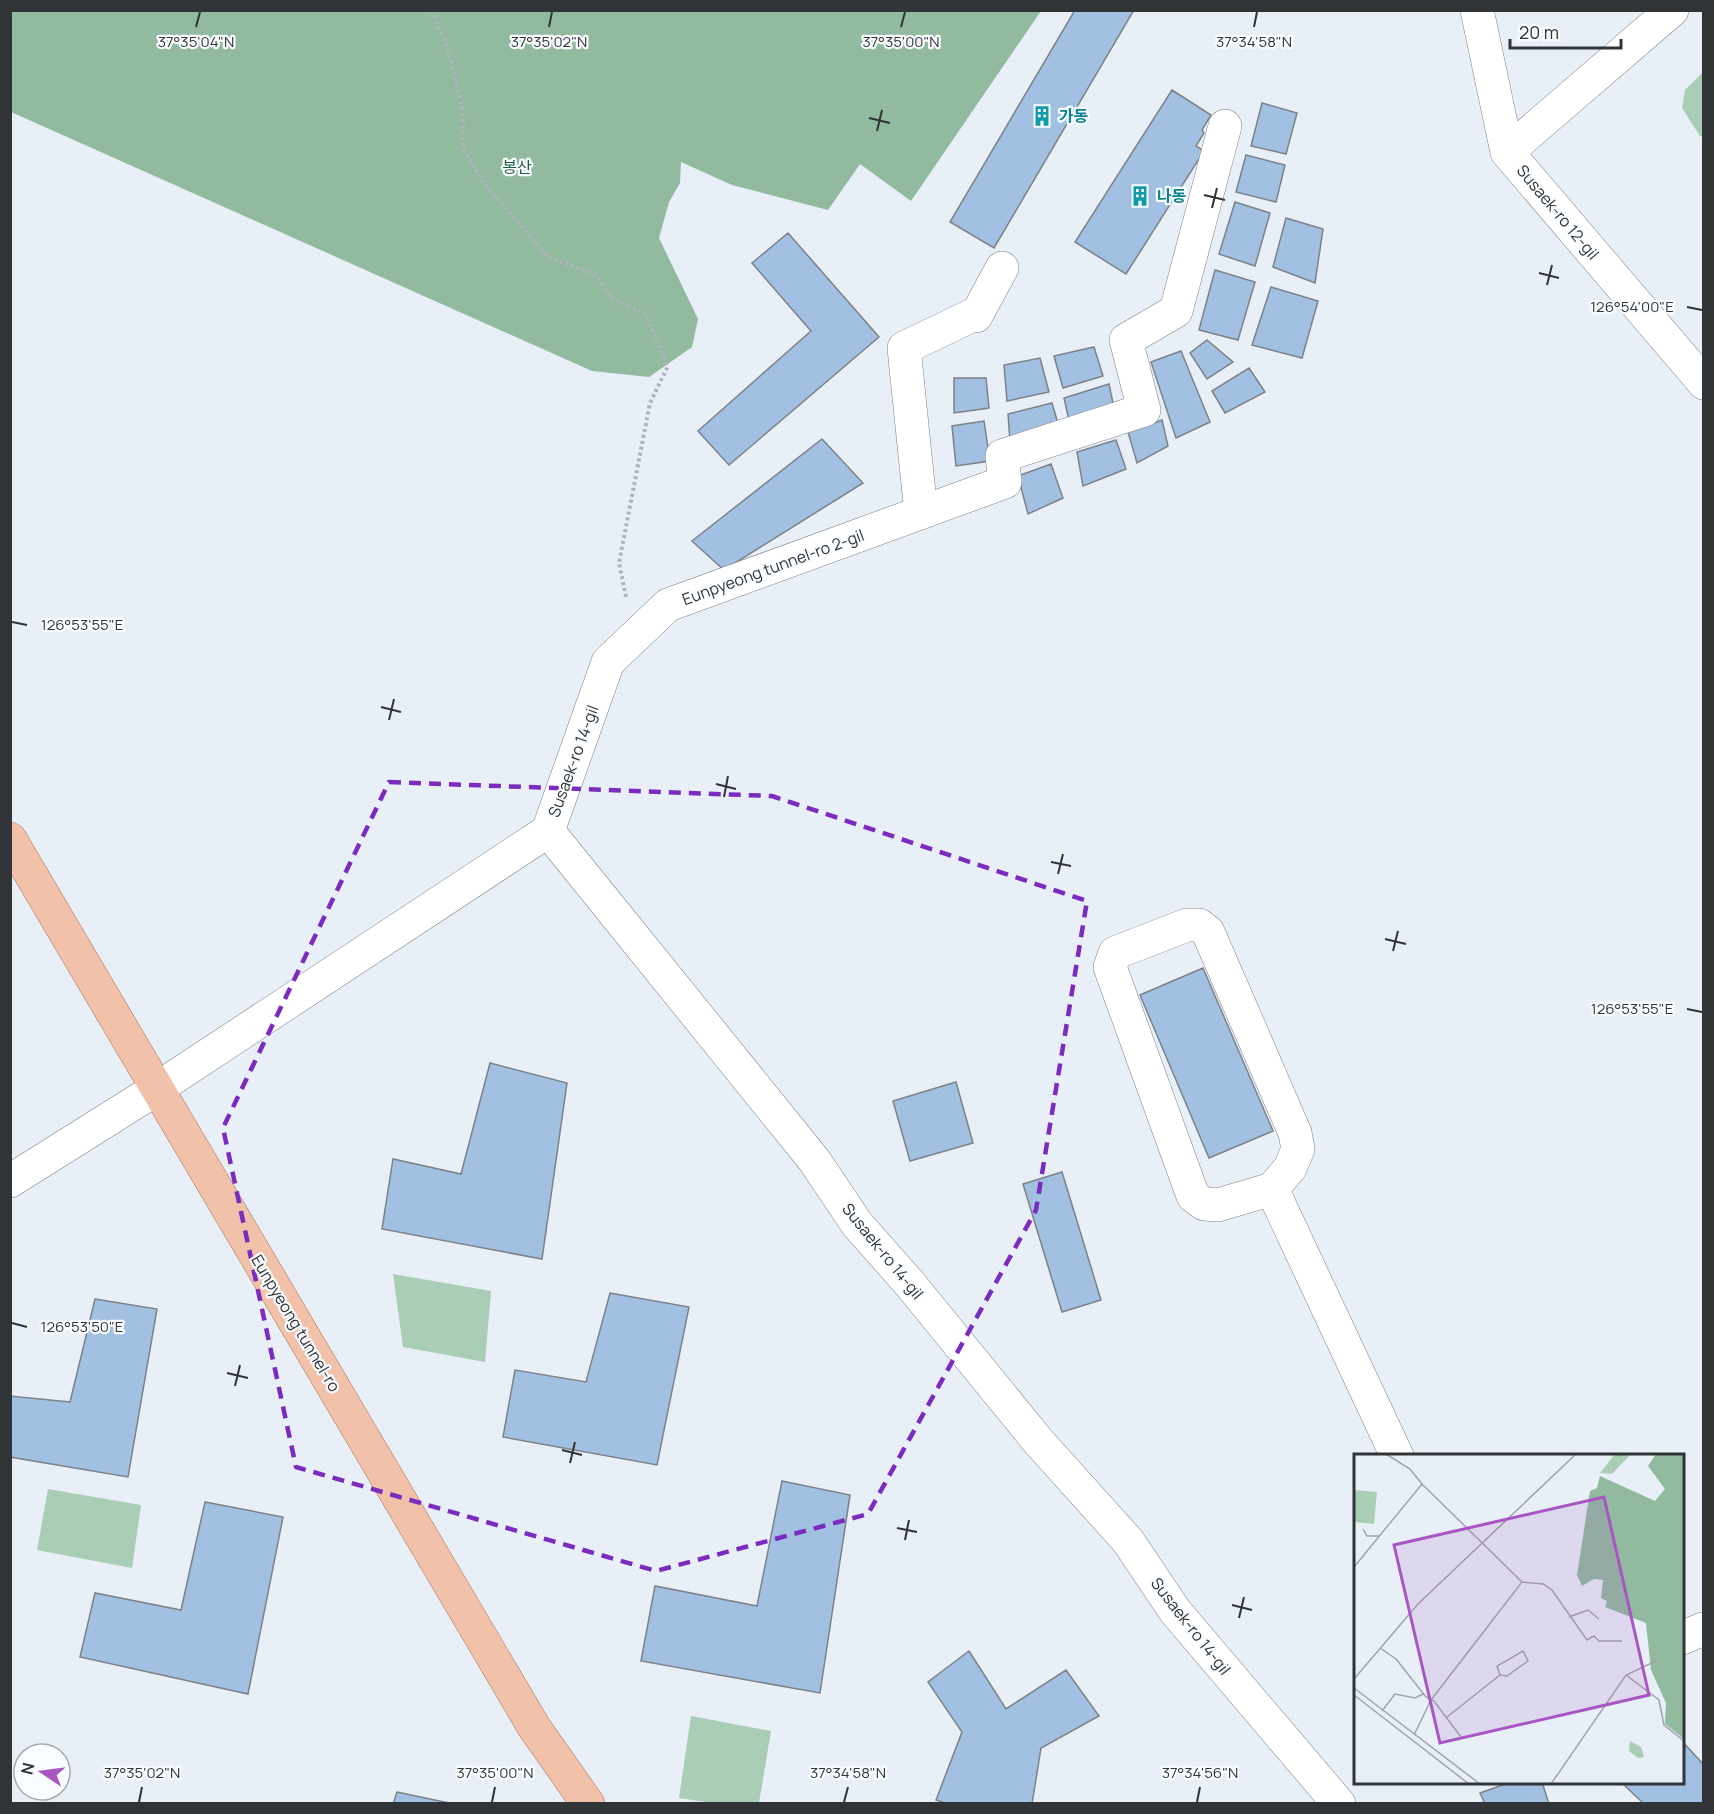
<svg xmlns="http://www.w3.org/2000/svg" width="1714" height="1814" font-family="Manrope,'Noto Sans KR',sans-serif">
	<style>
		.green { fill: #aacdb5 }
		.forest { fill: #91ba9f }
		.building { fill: #a2c1e2; stroke: #7c8288; stroke-width: 1.5 }
		.lines { fill: none; stroke-linecap: round; stroke-linejoin: round }
		.minor-casing { stroke: #7c8288; stroke-width: 34 }
		.major-casing { stroke: #a9745c; stroke-width: 34 }
		.path { stroke: #aeb4ba; stroke-width: 4; stroke-dasharray: 3 3; stroke-linecap: butt }
		.minor { stroke: #fff; stroke-width: 33 }
		.major { stroke: #f2c1a9; stroke-width: 33 }
		.marked { fill: none; stroke: #7b2cbf; stroke-width: 4.5; stroke-dasharray: 12 8; stroke-linejoin: round }
		.ticks { fill: none; stroke: #313437; stroke-width: 2 }
		.labels { text-anchor: middle; stroke-width: 4.5; stroke-linejoin: round; paint-order: stroke }
		.culture-label { font-size: 16px; font-weight: bold; fill: #0d838f; stroke: #f9fcff; text-anchor: start }
		.park-label { font-size: 16px; fill: #20603d; stroke: #f9fcff }
		.street-label { font-size: 16px; fill: #313437; stroke: #f9fcff }
		.inset-road { fill: none; stroke: #9fa4aa; stroke-width: 1.5 }
		.view { fill: #a955c4; fill-opacity: 0.15; stroke: #a955c4; stroke-width: 3 }
		.inset-edge { fill: none; stroke: #313437; stroke-width: 3 }
		.ticks-label { font-size: 15px; text-anchor: middle; fill: #313437; stroke: #f9fcff; stroke-width: 4.5; stroke-linejoin: round; paint-order: stroke }
	</style>
	<rect width="100%" height="100%" fill="#e8eff7"/>
	<path class="green" d="M 1703,72 L 1703,137 L 1700,136 L 1682,108 L 1685,90 Z
		M 393,1274 L 491,1291 L 485,1362 L 403,1347 Z
		M 48,1489 L 141,1505 L 132,1568 L 37,1550 Z
		M 691,1716 L 771,1731 L 759,1803 L 712,1803 L 679,1798 Z"/>
	<path class="forest" d="M 11,10 L 1041,10 L 1041,11 L 911,201 L 860,164 L 828,210 L 732,185 L 681,162 L 680,183 L 669,202 L 659,238 L 698,319 L 692,347 L 649,377 L 592,371 L 11,112 Z"/>
	<path class="building" d="M 1075,10 L 1134,10 L 994,248 L 950,222 Z
		M 1172,90 L 1211,115 L 1202,130 L 1204,133 L 1196,146 L 1204,151 L 1126,274 L 1075,242 Z
		M 1262,103 L 1297,113 L 1286,154 L 1251,146 Z
		M 1246,155 L 1285,165 L 1276,202 L 1236,192 Z
		M 1235,202 L 1270,213 L 1255,266 L 1219,254 Z
		M 1286,218 L 1323,229 L 1315,283 L 1273,267 Z
		M 788,233 L 879,337 L 729,465 L 698,431 L 811,331 L 752,263 Z
		M 1215,270 L 1255,282 L 1238,340 L 1199,330 Z
		M 1271,287 L 1318,301 L 1302,358 L 1252,345 Z
		M 1207,340 L 1233,362 L 1207,379 L 1190,353 Z
		M 1094,347 L 1103,376 L 1063,388 L 1054,356 Z
		M 1181,351 L 1210,422 L 1176,438 L 1151,362 Z
		M 1040,358 L 1049,392 L 1007,401 L 1004,365 Z
		M 1249,368 L 1265,392 L 1225,413 L 1212,391 Z
		M 954,378 L 986,378 L 989,408 L 954,413 Z
		M 1109,384 L 1114,408 L 1069,420 L 1064,398 Z
		M 1052,403 L 1059,427 L 1010,442 L 1008,414 Z
		M 1162,420 L 1168,446 L 1137,463 L 1128,432 Z
		M 984,421 L 990,461 L 956,466 L 952,426 Z
		M 822,439 L 863,483 L 724,570 L 692,541 Z
		M 1116,440 L 1126,469 L 1083,486 L 1077,452 Z
		M 1051,464 L 1063,498 L 1028,514 L 1018,476 Z
		M 1203,968 L 1273,1131 L 1209,1158 L 1140,995 Z
		M 490,1063 L 567,1083 L 542,1259 L 382,1229 L 393,1159 L 461,1174 Z
		M 956,1082 L 973,1143 L 910,1161 L 893,1101 Z
		M 1062,1172 L 1101,1300 L 1062,1312 L 1023,1184 Z
		M 610,1293 L 689,1307 L 657,1465 L 503,1437 L 515,1370 L 586,1382 Z
		M 95,1299 L 157,1309 L 128,1477 L 10,1457 L 10,1396 L 70,1402 Z
		M 782,1481 L 850,1495 L 820,1693 L 641,1661 L 655,1586 L 757,1606 Z
		M 205,1502 L 283,1517 L 248,1694 L 80,1657 L 95,1593 L 181,1610 Z
		M 969,1651 L 1006,1709 L 1066,1670 L 1099,1716 L 1041,1748 L 1032,1804 L 948,1804 L 936,1800 L 962,1732 L 928,1682 Z
		M 1682,1741 L 1702,1763 L 1704,1762 L 1704,1804 L 1644,1804 L 1621,1782 L 1682,1782 Z
		M 1511,1782 L 1542,1782 L 1549,1804 L 1485,1804 L 1480,1793 Z
		M 397,1792 L 449,1803 L 393,1804 Z"/>
	<g class="lines">
		<g class="minor-casing">
			<path id="minor" d="M 1477,10 L 1507,152 L 1704,383
				M 1225,126 L 1176,311 L 1126,340 L 1144,410 L 1002,456 L 1005,482 L 668,605 L 608,662 L 548,831 L 814,1160 L 857,1224 L 910,1284 L 1038,1441 L 1128,1541 L 1175,1611 L 1339,1804
				M 1507,152 L 1672,10
				M 921,513 L 904,348 L 973,315 L 976,316 L 1002,268
				M 1187,925 L 1199,925 L 1208,932 L 1295,1133 L 1298,1149 L 1290,1168 L 1272,1189 L 1218,1205 L 1204,1204 L 1193,1196 L 1110,967 L 1115,953 Z
				M 10,1181 L 158,1088 L 548,831
				M 1272,1189 L 1397,1456
				M 1682,1638 L 1703,1629"/>
		</g>
		<g class="major-casing">
			<path id="major" d="M 10,839 L 534,1727 L 588,1804"/>
		</g>
		<path class="path" d="M 432,10 L 450,56 L 463,113 L 463,148 L 484,183 L 548,257 L 596,275 L 612,298 L 645,314 L 668,366 L 650,403 L 619,563 L 626,597"/>
		<use href="#minor" class="minor"/>
		<use href="#major" class="major"/>
	</g>
	<path class="marked" d="M 389,782 L 772,796 L 1087,901 L 1036,1210 L 868,1514 L 656,1571 L 296,1467 L 223,1128 Z"/>
	<path class="ticks" d="M 196,27 L 200,12M 549,27 L 552,12M 901,27 L 905,12M 1254,27 L 1257,12M 869,118 L 890,123M 877,131 L 882,110M 1204,195 L 1225,200M 1212,208 L 1217,188M 1539,273 L 1559,278M 1547,285 L 1552,265M 1687,307 L 1702,310M 12,622 L 27,625M 381,707 L 401,712M 389,720 L 394,699M 716,784 L 736,789M 724,797 L 728,776M 1051,862 L 1071,866M 1058,874 L 1063,854M 1385,939 L 1406,944M 1393,951 L 1398,931M 1687,1009 L 1702,1012M 12,1323 L 27,1327M 227,1373 L 248,1378M 235,1386 L 240,1365M 562,1450 L 582,1455M 570,1463 L 575,1442M 897,1528 L 917,1532M 905,1540 L 909,1520M 1232,1605 L 1252,1610M 1239,1618 L 1244,1597M 139,1802 L 142,1787M 492,1802 L 495,1787M 844,1802 L 848,1787M 1197,1802 L 1200,1787"/>
	<defs>
		<g id="building-bare" transform="scale(1.62)"><path d="M-4-6H4V6H1V3H-1V6H-4ZM-2.5-4.3h1.7v1.8h-1.7ZM.8-4.3h1.7v1.8H.8ZM-2.5-1h1.7V.8h-1.7ZM.8-1h1.7V.8H.8Z" fill="#0f9aa8" stroke="#f9fcff" stroke-width="2.5" paint-order="stroke"/></g>
	</defs>
	<g fill-rule="evenodd">
		<use href="#building-bare" x="1042" y="116"/>
		<use href="#building-bare" x="1140" y="196"/>
	</g>
	<g class="labels">
		<g class="culture-label">
			<text x="1059" y="122">가동</text>
			<text x="1157" y="202">나동</text>
		</g>
		<g class="park-label">
			<text x="517" y="173">봉산</text>
		</g>
		<g class="street-label">
			<text transform="translate(1558 212) rotate(50)" y="6">Susaek-ro 12-gil</text>
			<text transform="translate(773 567) rotate(-20)" y="6">Eunpyeong tunnel-ro 2-gil</text>
			<text transform="translate(573 761) rotate(-70)" y="6">Susaek-ro 14-gil</text>
			<text transform="translate(883 1251) rotate(51)" y="6">Susaek-ro 14-gil</text>
			<text transform="translate(296 1323) rotate(59)" y="6">Eunpyeong tunnel-ro</text>
			<text transform="translate(1191 1626) rotate(52)" y="6">Susaek-ro 14-gil</text>
		</g>
	</g>
	<g transform="translate(1354 1454)">
		<rect width="330" height="330" fill="#e8eff7"/>
		<path d="M 261,0 L 277,0 L 258,20 L 246,19 ZM 0,36 L 23,38 L 20,70 L 0,68 ZM 276,287 L 287,293 L 290,303 L 284,304 L 275,297 Z" fill="#aacdb5"/>
		<path d="M 302,0 L 330,0 L 330,285 L 311,270 L 312,249 L 297,216 L 292,169 L 251,153 L 253,147 L 247,144 L 249,126 L 240,125 L 228,132 L 223,121 L 236,37 L 243,34 L 246,22 L 301,47 L 311,35 L 294,12 Z" fill="#91ba9f"/>
		<path class="inset-road" d="M 32,0 L 56,15 L 68,30M 9,75 L 13,82 L 25,82M 0,113 L 68,30 L 168,128M 215,163 L 234,156 L 245,165M 26,194 L 42,205 L 72,243 L 80,247 L 107,283M 272,221 L 305,246 L 310,271 L 330,287M 0,225 L 64,150 L 222,0M 0,234 L 126,330M 0,241 L 115,330M 28,257 L 41,240 L 61,244 L 69,240M 93,263 L 146,221 L 153,222 L 174,207 L 169,197 L 143,212 L 146,221M 60,281 L 77,246 L 168,128 L 189,130 L 198,136 L 233,186 L 240,182 L 245,187 L 268,187M 197,330 L 272,221 L 302,207"/>
		<path class="view" d="M 250,43 L 295,241 L 86,289 L 40,91 Z"/>
		<rect width="330" height="330" class="inset-edge"/>
	</g>
	<g class="ticks-label">
		<text x="196" y="47">37°35'04"N</text>
		<text x="549" y="47">37°35'02"N</text>
		<text x="901" y="47">37°35'00"N</text>
		<text x="1254" y="47">37°34'58"N</text>
		<text x="1632" y="312">126°54'00"E</text>
		<text x="82" y="630">126°53'55"E</text>
		<text x="1632" y="1014">126°53'55"E</text>
		<text x="82" y="1332">126°53'50"E</text>
		<text x="142" y="1778">37°35'02"N</text>
		<text x="495" y="1778">37°35'00"N</text>
		<text x="848" y="1778">37°34'58"N</text>
		<text x="1200" y="1778">37°34'56"N</text>
	</g>
	<rect width="1714" height="1814" fill="none" stroke="#313437" stroke-width="24"/>
	<g transform="translate(42 1772) rotate(283)"><circle r="28" fill="#f9fcff" stroke="#a9acaf" stroke-width="1.5"/>
	<path d="M0-4.5L10 22L0 15L-10 22Z" fill="#a955c4"/>
	<text y="-9" font-size="16" font-weight="bold" text-anchor="middle" fill="#313437">N</text>
	</g>
	<path d="M1510 39v9h111v-9" fill="none" stroke="#313437" stroke-width="3"/>
	<text x="1519" y="39" font-size="18" fill="#313437" stroke="#f9fcff" stroke-width="4.5" paint-order="stroke">20 m</text>
</svg>
